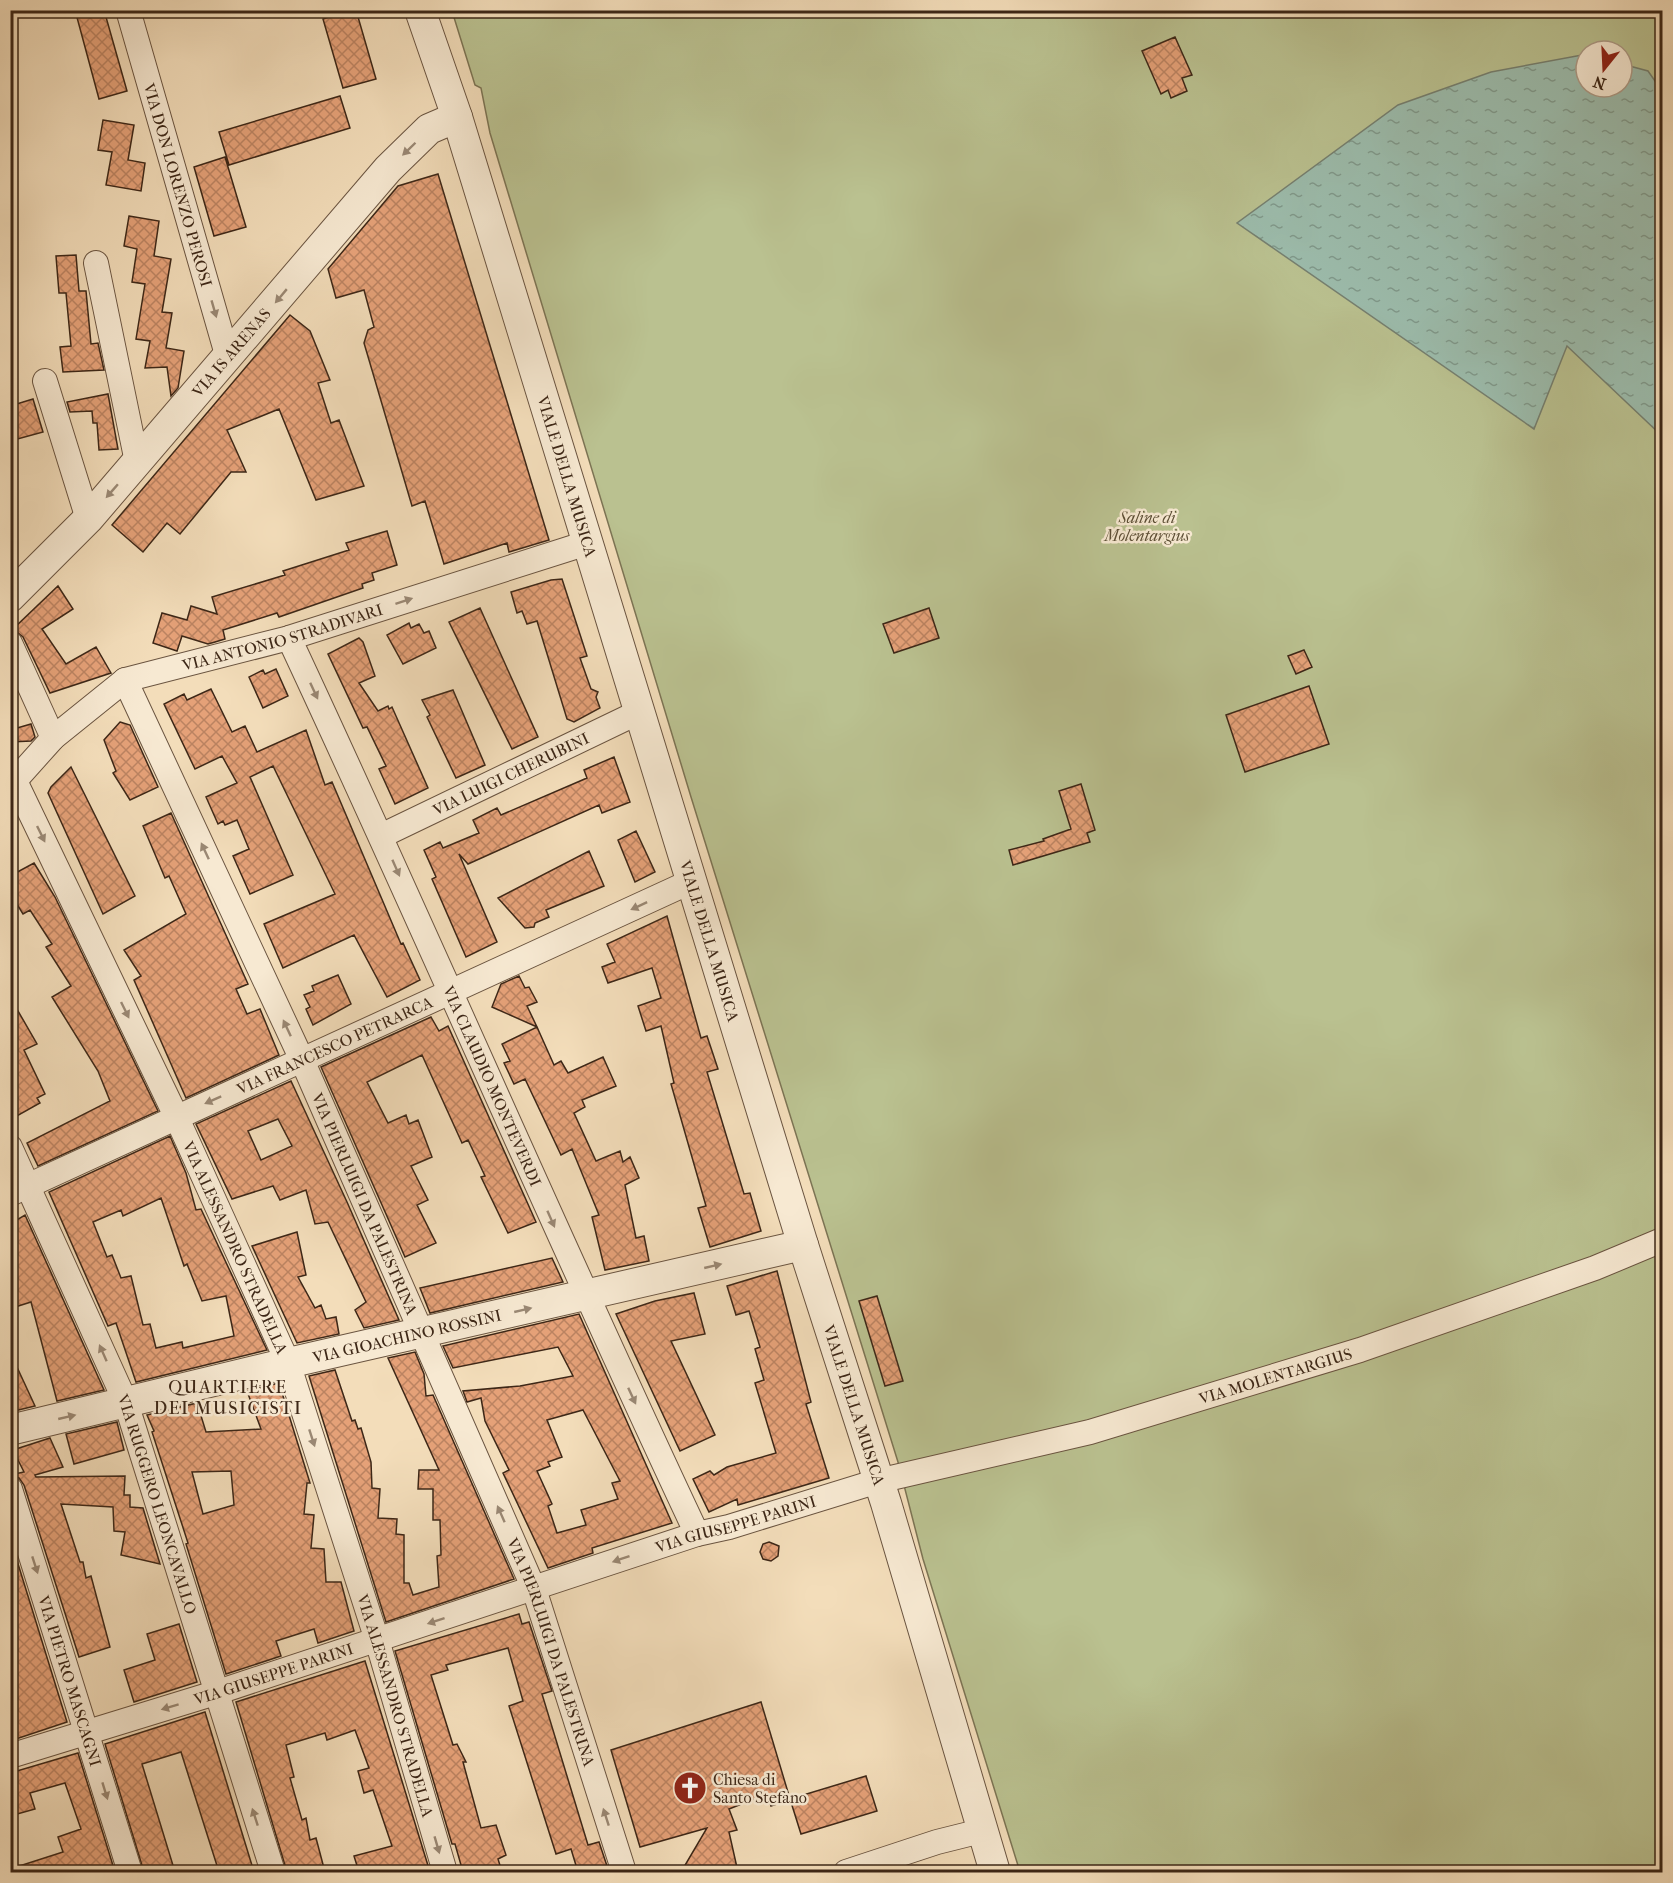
<svg xmlns="http://www.w3.org/2000/svg" width="1673" height="1883" font-family="'IM FELL French Canon',serif">
	<style>
		.green { fill: #bac190; stroke: #7c7454; stroke-width: 1.5; fill-rule: evenodd }
		.water { fill: url(#water-ripples); stroke: #768070; stroke-width: 1.5 }
		.building { fill: url(#building-cross-hatch); stroke: #3d2717; stroke-width: 1.5; fill-rule: evenodd }
		.lines { fill: none; stroke-linecap: round; stroke-linejoin: round }
		.minor-casing { stroke: #6a5440; stroke-width: 26 }
		.tertiary-casing { stroke: #6a5440; stroke-width: 32 }
		.minor { stroke: #f7e9d2; stroke-width: 24 }
		.tertiary { stroke: #f7e9d2; stroke-width: 30 }
		.oneway { fill: #9a8874 }
		.labels { text-anchor: middle; stroke-width: 5; stroke-linejoin: round; paint-order: stroke }
		.street-label { font-size: 16px; fill: #3d2717; stroke: #f7e9d2 }
		.park-label { font-size: 16px; font-style: italic; fill: #5c4e35; stroke: #f7e9d2 }
		.poi-label { font-size: 16px; fill: #3d2717; stroke: #f7e9d2; text-anchor: start }
		.neighbourhood-label { font-size: 18px; letter-spacing: 1.5px; fill: #3d2717; stroke: #f7e9d2 }
	</style>
	<defs>
		<pattern id="water-ripples" width="26" height="14" patternUnits="userSpaceOnUse" patternTransform="scale(1.5)"><rect width="26" height="14" fill="#9cbcac"/><path d="M2 4q2-2 4 0t4 0M15 11q2-2 4 0t4 0" fill="none" stroke="#80998b"/></pattern>
		<pattern id="building-cross-hatch" width="8" height="8" patternUnits="userSpaceOnUse" patternTransform="scale(1.5)"><rect width="8" height="8" fill="#e5a178"/><path d="M0 0l8 8M0 8l8-8" fill="none" stroke="#bb8361"/></pattern>
	</defs>
	<rect width="100%" height="100%" fill="#f3ddba"/>
	<filter id="stains"><feTurbulence type="fractalNoise" baseFrequency=".00333" numOctaves="4"/><feColorMatrix values="0 0 0 0 .2 0 0 0 0 .09 0 0 0 0 .02 0 0 0 .5 -.17"/></filter>
	<radialGradient id="worn" r=".72"><stop offset=".6" stop-color="#630" stop-opacity="0"/><stop offset="1" stop-color="#630" stop-opacity=".3"/></radialGradient>
	<path class="green" d="M 452,11 L 1662,11 L 1662,1872 L 1020,1872 L 923,1559 L 898,1462 L 691,797 L 490,133 L 481,88 L 475,85 ZM 1586,51 L 1622,51 L 1622,87 L 1586,87 Z"/>
	<path class="water" d="M 1582,55 L 1586,56 L 1586,87 L 1622,87 L 1622,64 L 1648,71 L 1662,91 L 1662,436 L 1567,346 L 1534,429 L 1237,223 L 1398,105 L 1491,72 Z"/>
	<path class="building" d="M 75,10 L 104,10 L 127,91 L 99,99 Z
		M 351,10 L 356,10 L 376,79 L 343,88 L 323,19 Z
		M 1175,37 L 1192,75 L 1182,78 L 1187,91 L 1171,98 L 1168,90 L 1161,94 L 1142,51 Z
		M 340,96 L 350,128 L 229,165 L 219,132 Z
		M 103,120 L 134,125 L 128,160 L 145,163 L 141,191 L 106,185 L 112,152 L 98,150 Z
		M 225,157 L 246,227 L 214,236 L 194,167 Z
		M 438,174 L 549,540 L 509,552 L 507,543 L 444,564 L 425,501 L 412,506 L 364,343 L 368,330 L 374,327 L 364,290 L 336,298 L 328,269 L 398,186 Z
		M 129,216 L 159,221 L 154,256 L 171,259 L 162,312 L 172,313 L 166,348 L 184,351 L 178,388 L 171,396 L 167,367 L 145,368 L 150,341 L 136,339 L 145,284 L 132,282 L 137,249 L 124,246 Z
		M 76,255 L 79,291 L 86,291 L 91,344 L 98,343 L 104,370 L 63,372 L 60,347 L 71,346 L 66,293 L 59,293 L 56,256 Z
		M 290,315 L 310,331 L 330,380 L 318,383 L 331,423 L 339,420 L 364,486 L 316,500 L 279,409 L 227,430 L 246,472 L 231,472 L 180,534 L 167,523 L 143,552 L 112,525 Z
		M 108,394 L 118,449 L 99,450 L 97,423 L 93,423 L 92,411 L 70,412 L 67,402 Z
		M 33,399 L 43,432 L 10,441 L 10,406 Z
		M 387,531 L 397,565 L 372,573 L 374,580 L 362,584 L 363,588 L 279,617 L 277,613 L 223,630 L 225,639 L 215,642 L 208,644 L 182,636 L 177,651 L 153,643 L 162,613 L 187,620 L 191,606 L 217,614 L 212,597 L 285,575 L 283,571 L 349,550 L 346,543 Z
		M 562,579 L 587,656 L 580,658 L 591,689 L 598,692 L 596,697 L 600,708 L 574,722 L 567,719 L 537,621 L 527,624 L 522,611 L 517,613 L 511,592 L 551,580 Z
		M 58,586 L 73,609 L 42,629 L 66,664 L 96,647 L 111,673 L 50,693 L 23,637 L 13,629 Z
		M 480,608 L 538,737 L 512,749 L 449,622 Z
		M 929,608 L 939,638 L 894,653 L 883,624 Z
		M 409,623 L 411,628 L 419,624 L 424,633 L 429,631 L 436,648 L 403,664 L 387,635 Z
		M 359,638 L 363,642 L 375,676 L 359,683 L 378,711 L 388,706 L 389,709 L 392,707 L 428,788 L 395,804 L 379,769 L 386,766 L 367,727 L 363,728 L 328,654 Z
		M 1304,650 L 1312,667 L 1296,674 L 1288,656 Z
		M 276,669 L 288,696 L 263,708 L 249,677 L 263,670 L 265,674 Z
		M 1309,686 L 1329,744 L 1245,772 L 1226,715 Z
		M 211,689 L 232,732 L 245,726 L 257,752 L 306,730 L 325,785 L 332,782 L 401,944 L 403,943 L 420,980 L 387,997 L 354,935 L 283,968 L 264,924 L 335,894 L 273,766 L 250,777 L 293,875 L 250,894 L 233,856 L 249,849 L 237,820 L 225,825 L 223,821 L 218,824 L 206,797 L 237,783 L 222,756 L 195,769 L 164,704 L 184,694 L 187,700 Z
		M 453,690 L 485,765 L 456,778 L 427,717 L 430,715 L 422,700 Z
		M 120,722 L 130,725 L 158,787 L 130,800 L 113,773 L 116,771 L 104,740 Z
		M 31,724 L 35,737 L 31,741 L 10,742 L 10,730 Z
		M 614,757 L 630,802 L 602,813 L 599,805 L 468,864 L 459,854 L 497,942 L 466,957 L 432,879 L 436,877 L 424,850 L 440,842 L 443,848 L 479,833 L 473,820 L 497,808 L 501,815 L 587,778 L 584,770 Z
		M 71,767 L 135,896 L 103,914 L 48,793 L 51,787 Z
		M 1081,784 L 1095,830 L 1087,833 L 1090,842 L 1013,865 L 1009,850 L 1044,841 L 1043,839 L 1071,829 L 1059,791 Z
		M 171,813 L 248,984 L 236,989 L 247,1014 L 260,1009 L 279,1055 L 186,1098 L 134,980 L 141,976 L 124,950 L 186,914 L 169,876 L 165,878 L 143,826 Z
		M 636,831 L 655,872 L 635,882 L 618,840 Z
		M 589,851 L 604,886 L 546,910 L 549,917 L 535,923 L 534,927 L 525,928 L 498,898 Z
		M 34,863 L 55,897 L 158,1111 L 38,1166 L 27,1143 L 110,1101 L 98,1071 L 52,997 L 71,986 L 46,947 L 52,944 L 30,910 L 23,914 L 10,893 L 10,876 Z
		M 667,916 L 701,1038 L 707,1036 L 718,1069 L 707,1072 L 744,1194 L 750,1193 L 761,1231 L 710,1247 L 698,1208 L 706,1206 L 671,1084 L 674,1083 L 661,1026 L 646,1031 L 638,1006 L 661,998 L 652,968 L 608,983 L 602,967 L 615,962 L 607,944 Z
		M 338,975 L 351,1004 L 313,1025 L 306,1009 L 310,1007 L 304,995 L 314,991 L 312,986 Z
		M 519,976 L 525,988 L 529,987 L 537,1002 L 527,1006 L 537,1027 L 492,1007 L 501,984 Z
		M 10,997 L 37,1044 L 24,1050 L 45,1094 L 37,1098 L 40,1103 L 15,1117 L 10,1108 Z
		M 431,1017 L 439,1031 L 448,1026 L 536,1222 L 508,1233 L 481,1177 L 485,1176 L 468,1140 L 462,1143 L 422,1055 L 367,1082 L 388,1123 L 406,1115 L 409,1124 L 418,1120 L 432,1157 L 411,1166 L 428,1200 L 417,1205 L 436,1243 L 405,1257 L 321,1067 Z
		M 537,1027 L 554,1065 L 561,1061 L 568,1073 L 603,1057 L 616,1086 L 582,1100 L 585,1107 L 574,1113 L 596,1161 L 620,1151 L 623,1162 L 630,1157 L 639,1178 L 625,1185 L 636,1238 L 644,1236 L 649,1261 L 605,1270 L 592,1217 L 599,1215 L 572,1149 L 561,1155 L 525,1079 L 514,1084 L 504,1063 L 510,1061 L 502,1044 Z
		M 291,1081 L 347,1202 L 399,1320 L 364,1328 L 355,1310 L 366,1302 L 328,1222 L 315,1224 L 306,1190 L 280,1200 L 273,1186 L 232,1199 L 196,1124 ZM 278,1119 L 292,1146 L 261,1160 L 248,1131 Z
		M 170,1136 L 186,1173 L 196,1210 L 201,1209 L 267,1350 L 136,1382 L 116,1323 L 108,1326 L 49,1192 ZM 161,1198 L 184,1266 L 187,1264 L 202,1301 L 226,1296 L 234,1336 L 183,1348 L 182,1342 L 156,1348 L 150,1324 L 143,1325 L 131,1276 L 121,1278 L 112,1255 L 107,1257 L 93,1222 L 121,1210 L 123,1216 Z
		M 25,1215 L 104,1390 L 57,1401 L 31,1302 L 15,1307 L 10,1297 L 10,1224 Z
		M 297,1232 L 306,1275 L 298,1277 L 315,1308 L 321,1305 L 326,1319 L 336,1317 L 339,1334 L 297,1343 L 252,1246 Z
		M 552,1258 L 563,1282 L 430,1313 L 420,1288 Z
		M 777,1271 L 811,1402 L 806,1404 L 829,1478 L 738,1505 L 737,1499 L 709,1512 L 693,1479 L 710,1471 L 714,1475 L 727,1467 L 776,1453 L 755,1383 L 764,1380 L 755,1349 L 760,1347 L 749,1311 L 736,1315 L 727,1286 Z
		M 694,1293 L 705,1334 L 671,1341 L 715,1435 L 680,1451 L 616,1314 L 655,1301 Z
		M 877,1296 L 903,1381 L 885,1386 L 859,1301 Z
		M 579,1314 L 672,1523 L 592,1548 L 593,1553 L 548,1568 L 503,1473 L 509,1470 L 485,1421 L 481,1398 L 467,1402 L 463,1391 L 520,1386 L 573,1376 L 558,1347 L 453,1368 L 443,1346 ZM 583,1410 L 620,1481 L 612,1483 L 618,1499 L 581,1510 L 586,1525 L 557,1533 L 548,1506 L 552,1504 L 537,1471 L 550,1466 L 548,1462 L 562,1457 L 547,1420 Z
		M 10,1352 L 35,1406 L 10,1412 Z
		M 415,1352 L 424,1374 L 426,1396 L 433,1395 L 514,1579 L 386,1622 L 309,1376 L 335,1370 L 352,1421 L 355,1420 L 358,1429 L 361,1428 L 371,1462 L 372,1488 L 380,1489 L 378,1518 L 397,1519 L 396,1534 L 404,1535 L 404,1583 L 409,1583 L 413,1595 L 439,1587 L 437,1556 L 441,1555 L 440,1520 L 433,1520 L 433,1489 L 418,1489 L 419,1470 L 439,1470 L 388,1358 Z
		M 279,1383 L 310,1483 L 307,1483 L 304,1514 L 314,1515 L 311,1548 L 324,1549 L 326,1582 L 341,1582 L 354,1631 L 318,1643 L 314,1629 L 276,1641 L 281,1656 L 226,1674 L 186,1544 L 188,1543 L 152,1432 L 154,1431 L 147,1415 L 197,1403 L 206,1432 L 261,1429 L 247,1391 ZM 231,1471 L 234,1505 L 203,1514 L 192,1472 Z
		M 117,1422 L 124,1450 L 74,1464 L 66,1434 Z
		M 50,1438 L 63,1467 L 35,1475 L 36,1477 L 125,1476 L 124,1495 L 130,1495 L 130,1507 L 143,1508 L 160,1564 L 121,1555 L 125,1532 L 114,1531 L 113,1507 L 61,1504 L 80,1562 L 83,1562 L 86,1578 L 91,1576 L 110,1647 L 79,1657 L 24,1485 L 19,1478 L 10,1475 L 24,1472 L 13,1450 Z
		M 10,1538 L 67,1722 L 10,1741 Z
		M 769,1542 L 779,1546 L 778,1556 L 771,1561 L 763,1559 L 760,1552 L 763,1544 Z
		M 519,1614 L 522,1624 L 529,1622 L 552,1691 L 542,1694 L 588,1845 L 599,1842 L 609,1872 L 578,1872 L 571,1849 L 556,1854 L 509,1706 L 523,1701 L 508,1648 L 446,1665 L 448,1670 L 431,1675 L 453,1745 L 457,1744 L 466,1762 L 463,1762 L 481,1828 L 496,1825 L 506,1855 L 498,1859 L 502,1872 L 463,1872 L 455,1844 L 452,1844 L 395,1651 Z
		M 179,1624 L 197,1682 L 134,1702 L 124,1670 L 155,1660 L 147,1634 Z
		M 365,1661 L 430,1872 L 400,1872 L 399,1868 L 385,1872 L 359,1872 L 354,1856 L 392,1846 L 373,1790 L 364,1793 L 358,1771 L 369,1768 L 355,1730 L 327,1740 L 325,1733 L 286,1745 L 294,1777 L 290,1778 L 302,1820 L 306,1818 L 310,1840 L 316,1838 L 325,1872 L 287,1872 L 236,1702 Z
		M 761,1702 L 790,1799 L 771,1806 L 767,1794 L 729,1809 L 737,1830 L 729,1832 L 738,1872 L 681,1872 L 707,1828 L 640,1847 L 611,1750 Z
		M 205,1712 L 254,1872 L 219,1872 L 181,1752 L 142,1764 L 175,1872 L 144,1872 L 105,1744 Z
		M 78,1753 L 115,1872 L 11,1872 L 10,1869 L 63,1852 L 58,1837 L 81,1829 L 65,1783 L 30,1793 L 35,1809 L 10,1816 L 10,1773 Z
		M 866,1776 L 877,1811 L 801,1834 L 790,1799 Z"/>
	<g class="lines">
		<g class="minor-casing">
			<g id="minor">
				<path id="s1" d="M 128,10 L 228,358"/>
				<path d="M 96,263 L 137,462"/>
				<path d="M 45,381 L 88,519"/>
				<path id="s2" d="M 289,638 C 428,935 557,1237 697,1534"/>
				<path d="M 10,643 L 53,738"/>
				<path id="s3" d="M 125,680 L 302,1060 L 534,1589 L 624,1872"/>
				<path id="s4" d="M 15,781 L 176,1116 L 288,1363 L 377,1640 L 445,1872"/>
				<path id="s5" d="M 10,786 L 53,738 L 125,680 L 289,638 L 587,543"/>
				<path id="s6" d="M 381,836 L 641,711"/>
				<path id="s7" d="M 10,1147 L 126,1403 L 273,1872"/>
				<path id="s8" d="M 10,1194 L 692,881"/>
				<path id="s9" d="M 10,1489 L 130,1872"/>
				<path id="s10" d="M 10,1756 L 215,1693 L 697,1534 L 729,1527 L 878,1481 L 1090,1432 L 1360,1350 L 1595,1268 L 1662,1240"/>
				<path d="M 846,1872 L 937,1842 L 981,1831"/>
			</g>
		</g>
		<g class="tertiary-casing">
			<g id="tertiary">
				<path id="s11" d="M 420,10 L 457,117 L 803,1245 L 886,1503 L 995,1872"/>
				<path id="s12" d="M 10,597 L 88,519 L 388,169 L 429,129 L 457,117"/>
				<path id="s13" d="M 10,1430 L 288,1363 L 803,1245"/>
			</g>
		</g>
		<use href="#minor" class="minor"/>
		<use href="#tertiary" class="tertiary"/>
	</g>
	<defs><path id="oneway-solid" d="M-6-.8H1V-3.2L6.5 0L1 3.2V.8H-6Z" transform="scale(1.5)"/></defs>
	<g class="oneway">
		<use href="#oneway-solid" transform="translate(409 149) rotate(136)"/>
		<use href="#oneway-solid" transform="translate(281 296) rotate(130)"/>
		<use href="#oneway-solid" transform="translate(214 309) rotate(74)"/>
		<use href="#oneway-solid" transform="translate(112 491) rotate(131)"/>
		<use href="#oneway-solid" transform="translate(404 601) rotate(-18)"/>
		<use href="#oneway-solid" transform="translate(314 691) rotate(65)"/>
		<use href="#oneway-solid" transform="translate(41 834) rotate(64)"/>
		<use href="#oneway-solid" transform="translate(205 851) rotate(-115)"/>
		<use href="#oneway-solid" transform="translate(396 868) rotate(66)"/>
		<use href="#oneway-solid" transform="translate(639 906) rotate(155)"/>
		<use href="#oneway-solid" transform="translate(125 1010) rotate(64)"/>
		<use href="#oneway-solid" transform="translate(287 1028) rotate(-115)"/>
		<use href="#oneway-solid" transform="translate(213 1100) rotate(156)"/>
		<use href="#oneway-solid" transform="translate(551 1219) rotate(66)"/>
		<use href="#oneway-solid" transform="translate(713 1266) rotate(-13)"/>
		<use href="#oneway-solid" transform="translate(523 1310) rotate(-13)"/>
		<use href="#oneway-solid" transform="translate(103 1353) rotate(-114)"/>
		<use href="#oneway-solid" transform="translate(632 1396) rotate(65)"/>
		<use href="#oneway-solid" transform="translate(67 1417) rotate(-13)"/>
		<use href="#oneway-solid" transform="translate(312 1438) rotate(72)"/>
		<use href="#oneway-solid" transform="translate(501 1514) rotate(-114)"/>
		<use href="#oneway-solid" transform="translate(621 1559) rotate(161)"/>
		<use href="#oneway-solid" transform="translate(35 1565) rotate(72)"/>
		<use href="#oneway-solid" transform="translate(436 1621) rotate(162)"/>
		<use href="#oneway-solid" transform="translate(170 1707) rotate(163)"/>
		<use href="#oneway-solid" transform="translate(105 1791) rotate(73)"/>
		<use href="#oneway-solid" transform="translate(255 1817) rotate(-108)"/>
		<use href="#oneway-solid" transform="translate(606 1817) rotate(-108)"/>
		<use href="#oneway-solid" transform="translate(437 1845) rotate(74)"/>
	</g>
	<defs>
		<g id="church-disc" transform="scale(1.725)"><circle r="9.5" fill="#8f2418" stroke="#f7e9d2"/><path d="M-1.2-6h2.4v3.5h3.3v2.4h-3.3V6h-2.4V-.1h-3.3v-2.4h3.3Z" fill="#fff"/></g>
	</defs>
	<g fill-rule="evenodd">
		<use href="#church-disc" x="690" y="1788"/>
	</g>
	<g class="labels">
		<g class="street-label">
			<text dy="6" stroke="none"><textPath href="#s1" startOffset="182">VIA DON LORENZO PEROSI</textPath></text>
			<text dy="6" stroke="none"><textPath href="#s12" startOffset="330">VIA IS ARENAS</textPath></text>
			<text dy="6" stroke="none"><textPath href="#s11" startOffset="489">VIALE DELLA MUSICA</textPath></text>
			<text dy="6" stroke="none"><textPath href="#s5" startOffset="320">VIA ANTONIO STRADIVARI</textPath></text>
			<text dy="6" stroke="none"><textPath href="#s6" startOffset="144">VIA LUIGI CHERUBINI</textPath></text>
			<text dy="6" stroke="none"><textPath href="#s11" startOffset="975">VIALE DELLA MUSICA</textPath></text>
			<text dy="6" stroke="none"><textPath href="#s8" startOffset="357">VIA FRANCESCO PETRARCA</textPath></text>
			<text dy="6" stroke="none"><textPath href="#s2" startOffset="492">VIA CLAUDIO MONTEVERDI</textPath></text>
			<text dy="6" stroke="none"><textPath href="#s3" startOffset="576">VIA PIERLUIGI DA PALESTRINA</textPath></text>
			<text dy="6" stroke="none"><textPath href="#s4" startOffset="516">VIA ALESSANDRO STRADELLA</textPath></text>
			<text dy="6" stroke="none"><textPath href="#s13" startOffset="408">VIA GIOACHINO ROSSINI</textPath></text>
			<text dy="6" stroke="none"><textPath href="#s10" startOffset="1322">VIA MOLENTARGIUS</textPath></text>
			<text dy="6" stroke="none"><textPath href="#s11" startOffset="1461">VIALE DELLA MUSICA</textPath></text>
			<text dy="6" stroke="none"><textPath href="#s7" startOffset="387">VIA RUGGERO LEONCAVALLO</textPath></text>
			<text dy="6" stroke="none"><textPath href="#s10" startOffset="762">VIA GIUSEPPE PARINI</textPath></text>
			<text dy="6" stroke="none"><textPath href="#s3" startOffset="1062">VIA PIERLUIGI DA PALESTRINA</textPath></text>
			<text dy="6" stroke="none"><textPath href="#s10" startOffset="276">VIA GIUSEPPE PARINI</textPath></text>
			<text dy="6" stroke="none"><textPath href="#s9" startOffset="201">VIA PIETRO MASCAGNI</textPath></text>
			<text dy="6" stroke="none"><textPath href="#s4" startOffset="1002">VIA ALESSANDRO STRADELLA</textPath></text>
		</g>
		<g class="park-label">
			<text x="1147" y="523">Saline di<tspan x="1147" dy="18">Molentargius</tspan></text>
		</g>
		<g class="poi-label">
			<text x="713" y="1785">Chiesa di<tspan x="713" dy="18">Santo Stefano</tspan></text>
		</g>
		<g class="neighbourhood-label">
			<text x="228" y="1393">QUARTIERE<tspan x="228" dy="21">DEI MUSICISTI</tspan></text>
		</g>
	</g>
	<rect width="1673" height="1883" fill="none" stroke="#f3ddba" stroke-width="36"/>
	<rect x="12" y="12" width="1649" height="1859" fill="none" stroke="#3d2717" stroke-width="3"/>
	<rect x="18" y="18" width="1637" height="1847" fill="none" stroke="#3d2717" stroke-width="1.5"/>
	<g transform="translate(1604 69) rotate(198)"><circle r="28" fill="#f7e9d2" stroke="#ad9b87" stroke-width="1.5"/>
	<path d="M0-4.5L10 22L0 15L-10 22Z" fill="#8f2418"/>
	<text y="-9" font-size="16" font-weight="bold" text-anchor="middle" fill="#3d2717">N</text>
	</g>
	<rect width="100%" height="100%" filter="url(#stains)"/>
	<rect width="100%" height="100%" fill="url(#worn)"/>
</svg>
